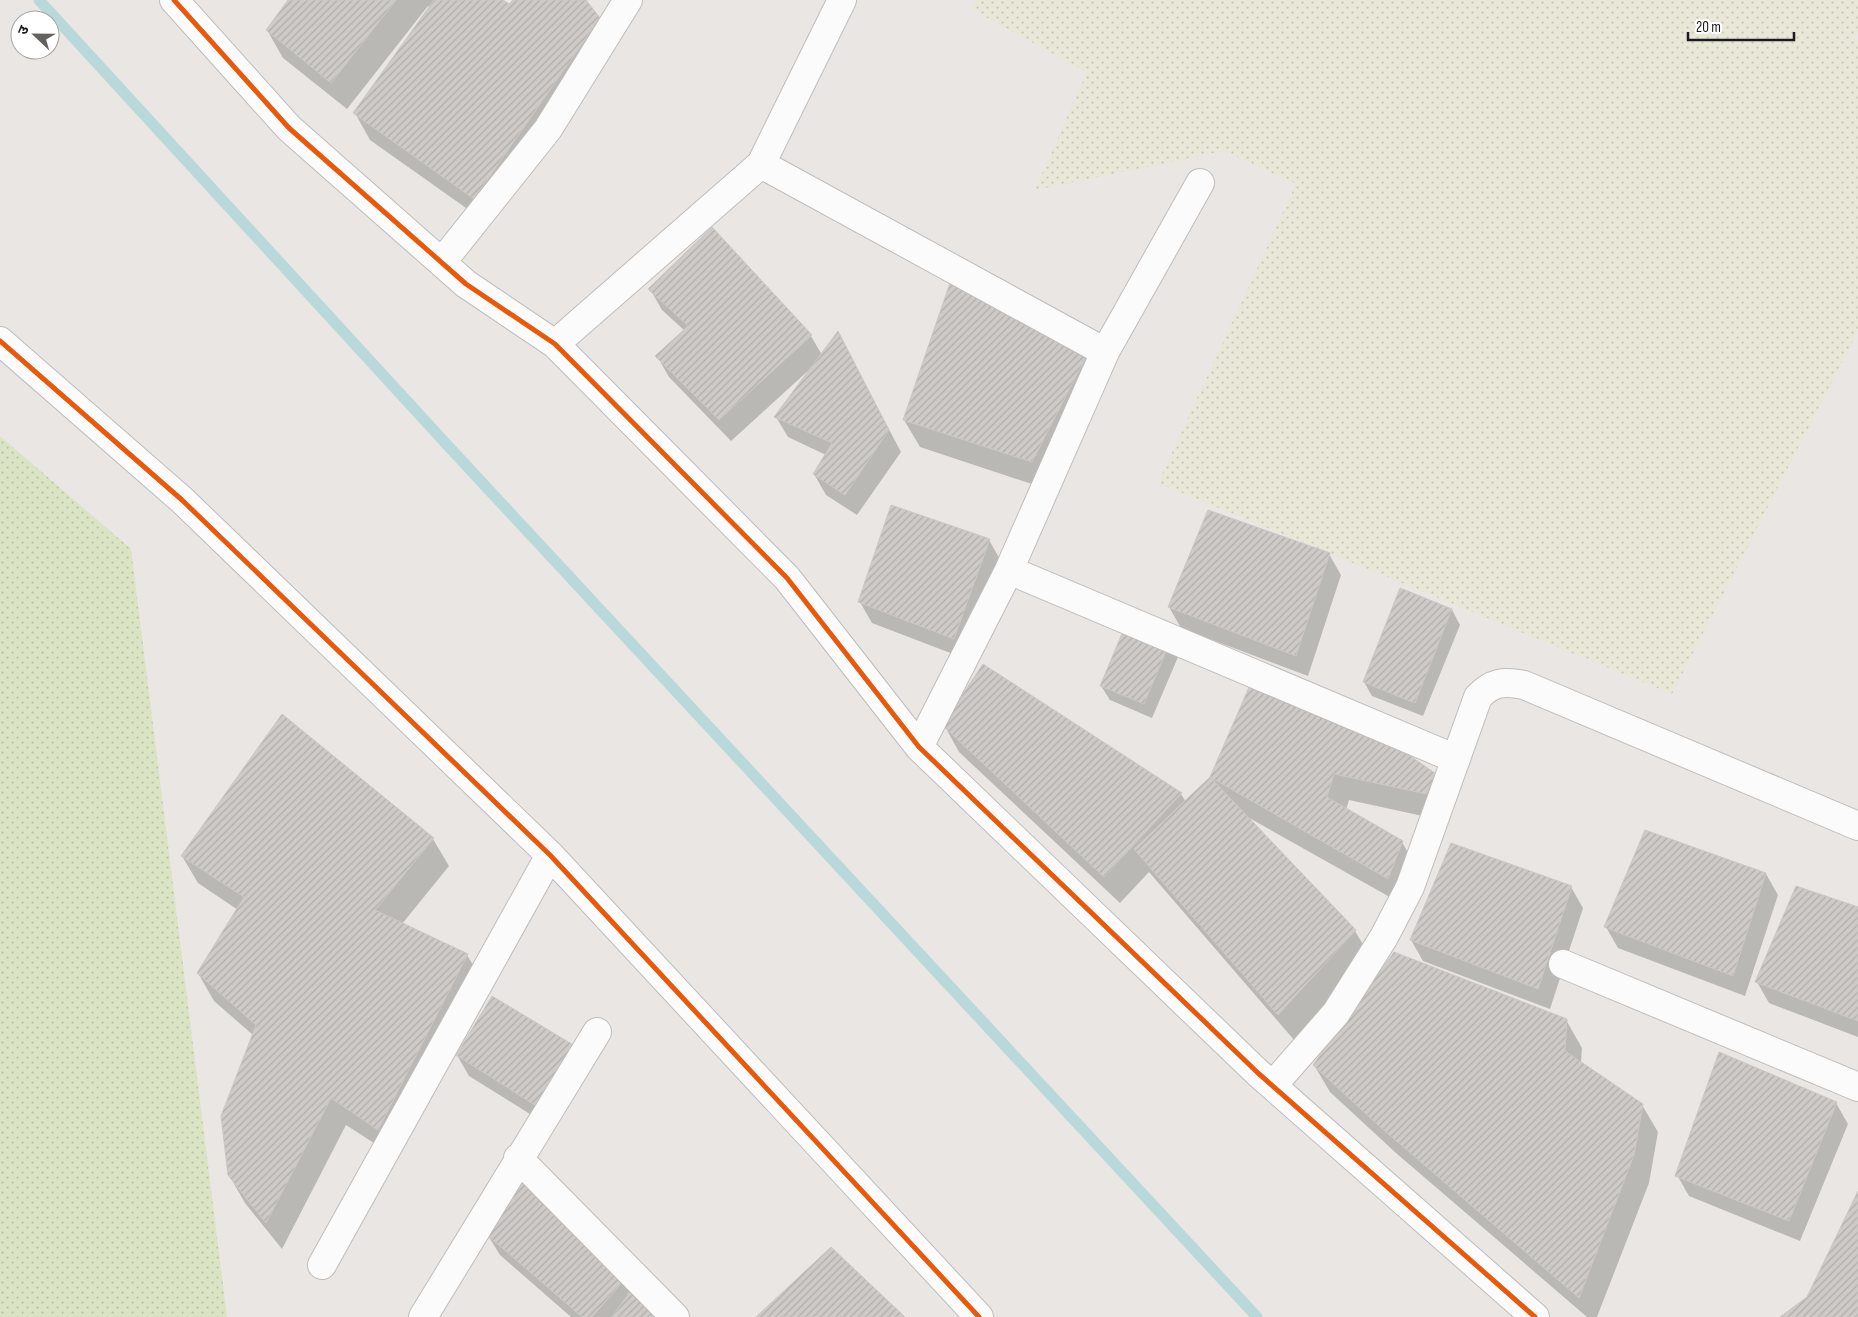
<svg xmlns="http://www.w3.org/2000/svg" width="1858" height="1317" font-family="'Sofia Sans Condensed','Noto Sans Devanagari',sans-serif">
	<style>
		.farmland { fill: url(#farmland-dots) }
		.grass { fill: url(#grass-dots) }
		.shadow { fill: #0003 }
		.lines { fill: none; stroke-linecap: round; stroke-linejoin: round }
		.stream { stroke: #b9d8d9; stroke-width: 11 }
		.building { fill: url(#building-hatch); stroke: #ccc7c5 }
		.minor-casing { stroke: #bfbdbc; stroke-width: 30 }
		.minor { stroke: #fcfbfb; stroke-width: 28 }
		.cycleway-casing { stroke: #fff; stroke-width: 8 }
		.cycleway { stroke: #e8590c; stroke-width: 5 }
	</style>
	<defs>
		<pattern id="farmland-dots" width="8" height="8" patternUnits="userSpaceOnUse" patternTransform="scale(1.25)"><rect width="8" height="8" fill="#e9e7d7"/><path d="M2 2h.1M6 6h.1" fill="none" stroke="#c7c6b8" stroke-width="1.8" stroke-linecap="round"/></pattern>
		<pattern id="grass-dots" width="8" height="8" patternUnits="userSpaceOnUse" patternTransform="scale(1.25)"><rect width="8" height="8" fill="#dae4c4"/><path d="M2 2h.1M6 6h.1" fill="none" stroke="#bac3a8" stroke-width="1.8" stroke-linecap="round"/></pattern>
		<pattern id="building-hatch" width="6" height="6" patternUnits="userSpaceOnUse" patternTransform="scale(1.25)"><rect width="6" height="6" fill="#cecac8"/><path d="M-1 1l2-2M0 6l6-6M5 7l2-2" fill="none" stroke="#b0adab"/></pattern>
	</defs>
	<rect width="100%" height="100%" fill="#e9e6e3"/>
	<path class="farmland" d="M 975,0 L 1858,0 L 1858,32 L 1852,38 L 1858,41 L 1858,331 L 1672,694 L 1158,483 L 1296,184 L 1224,151 L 1035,190 L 1087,72 L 971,9 Z"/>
	<path class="grass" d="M 0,436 L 131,549 L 227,1317 L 0,1317 Z"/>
	<path class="shadow" d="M 290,0 L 501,0 L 509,6 L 515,0 L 584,0 L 599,18 L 615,46 L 490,225 L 370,140 L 355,113 L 430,7 L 428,6 L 347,109 L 283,58 L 267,30 Z
		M 712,229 L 811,336 L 822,355 L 838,333 L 901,452 L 857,515 L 826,495 L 814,474 L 826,455 L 788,437 L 776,417 L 809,370 L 731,441 L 669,377 L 657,356 L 685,331 L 662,310 L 650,289 Z
		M 1088,354 L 1103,381 L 1047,489 L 920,447 L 904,420 Z
		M 989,540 L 1001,561 L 966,659 L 872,623 L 860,602 Z
		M 1329,554 L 1341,575 L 1308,676 L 1181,628 L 1169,607 Z
		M 1401,590 L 1452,610 L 1460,625 L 1423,716 L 1372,696 L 1364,682 Z
		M 1170,643 L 1178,657 L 1152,718 L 1110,700 L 1101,686 Z
		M 1250,686 L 1435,775 L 1451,802 L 1441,820 L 1349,800 L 1346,810 L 1402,842 L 1417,869 L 1404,905 L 1244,815 L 1355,931 L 1371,958 L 1295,1041 L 1149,872 L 1120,903 L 959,752 L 944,725 L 1181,794 L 1186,802 L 1212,777 Z
		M 282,716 L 433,839 L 449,866 L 402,924 L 467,955 L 483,982 L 394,1156 L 346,1125 L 282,1249 L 245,1203 L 229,1175 L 253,1035 L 214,1001 L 198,973 L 238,910 L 198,883 L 182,856 Z
		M 1766,874 L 1778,895 L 1745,996 L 1618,948 L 1606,927 Z
		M 1571,887 L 1583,908 L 1550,1009 L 1423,961 L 1411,940 Z
		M 1858,908 L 1858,1037 L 1769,1003 L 1757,982 Z
		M 1566,1020 L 1582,1048 L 1581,1063 L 1642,1105 L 1658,1132 L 1649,1183 L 1597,1317 L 1587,1317 L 1396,1153 L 1330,1092 L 1314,1065 Z
		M 574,1046 L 554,1129 L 469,1076 L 457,1055 Z
		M 1836,1103 L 1848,1124 L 1800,1241 L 1689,1196 L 1677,1175 Z
		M 487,1234 L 623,1281 L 631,1293 L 658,1317 L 571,1317 L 500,1255 Z"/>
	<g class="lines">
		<path class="stream" d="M 39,0 L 450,448 L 1257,1317"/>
	</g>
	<path class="building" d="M 288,0 L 396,0 L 331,83 L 266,30 Z
		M 434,0 L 503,0 L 509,4 L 513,0 L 586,0 L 600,18 L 474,199 L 353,113 Z
		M 712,227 L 812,335 L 719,420 L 655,356 L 688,326 L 648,289 Z
		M 952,277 L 1088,353 L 1032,462 L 903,420 Z
		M 838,331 L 889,430 L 845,495 L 813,474 L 832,443 L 774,417 Z
		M 891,505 L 990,539 L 954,639 L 858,602 Z
		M 1208,510 L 1330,553 L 1296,656 L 1168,607 Z
		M 1400,588 L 1452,609 L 1415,703 L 1363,682 Z
		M 1126,624 L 1170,642 L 1144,704 L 1100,686 Z
		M 983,664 L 1182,793 L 1104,877 L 942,725 Z
		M 1250,685 L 1409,755 L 1436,774 L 1426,794 L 1334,774 L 1327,797 L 1403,841 L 1388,879 L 1210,777 Z
		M 282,714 L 434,838 L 375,910 L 468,954 L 378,1130 L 331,1098 L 266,1223 L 228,1175 L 221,1116 L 256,1025 L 197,973 L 244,897 L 181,856 Z
		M 1210,777 L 1356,930 L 1278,1015 L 1134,849 Z
		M 1645,830 L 1766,873 L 1733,976 L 1604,927 Z
		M 1451,843 L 1572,886 L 1538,989 L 1410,940 Z
		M 1796,886 L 1858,907 L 1858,1021 L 1755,982 Z
		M 1394,952 L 1567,1019 L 1565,1051 L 1643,1104 L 1634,1155 L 1579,1298 L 1379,1126 L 1313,1065 Z
		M 492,996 L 575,1046 L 541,1109 L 456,1055 Z
		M 1719,1052 L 1837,1102 L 1789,1221 L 1675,1176 Z
		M 515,1175 L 624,1280 L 592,1317 L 582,1317 L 486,1234 Z
		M 1858,1191 L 1858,1317 L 1780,1317 L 1807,1297 Z
		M 831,1247 L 905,1317 L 756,1317 Z
		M 635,1284 L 659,1317 L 612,1317 Z"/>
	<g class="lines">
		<g class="minor-casing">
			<path id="minor" d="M 174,0 L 289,128 L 466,284 L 555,344 L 787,578 L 919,747 L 1258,1073 L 1535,1317
				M 761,164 L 1105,352
				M 442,262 L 548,129 L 628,0
				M 0,341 L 182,500 L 550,855 L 979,1317
				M 555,344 L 761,164 L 842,0
				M 1009,570 L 1105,352 L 1200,183
				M 919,747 L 1009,570 L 1456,759
				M 1563,964 L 1858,1087
				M 1273,1085 L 1336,1013 L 1384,937 L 1410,887 L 1478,697 C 1492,682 1504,681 1524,685 L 1858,826
				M 518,1158 L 675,1317
				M 322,1265 L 550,855
				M 423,1317 L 597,1032"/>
		</g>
		<use href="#minor" class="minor"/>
		<g class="cycleway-casing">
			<path id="cycleway" d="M 174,0 L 289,128 L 466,284 L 555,344 L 787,578 L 919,747 L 1258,1073 L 1535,1317
				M 0,341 L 182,500 L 550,855 L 979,1317"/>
		</g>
		<use href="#cycleway" class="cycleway"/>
	</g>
	<g transform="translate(35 35) rotate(292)"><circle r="24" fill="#ffffff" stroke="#a4a4a4"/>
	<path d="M0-4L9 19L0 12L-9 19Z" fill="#636261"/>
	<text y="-8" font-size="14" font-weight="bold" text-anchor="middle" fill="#1b1b1b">उ</text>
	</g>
	<path d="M1688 32v8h106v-8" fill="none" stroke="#1b1b1b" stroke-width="2.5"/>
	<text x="1696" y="32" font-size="15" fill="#1b1b1b" stroke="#ffffff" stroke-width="4" paint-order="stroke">20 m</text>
</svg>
